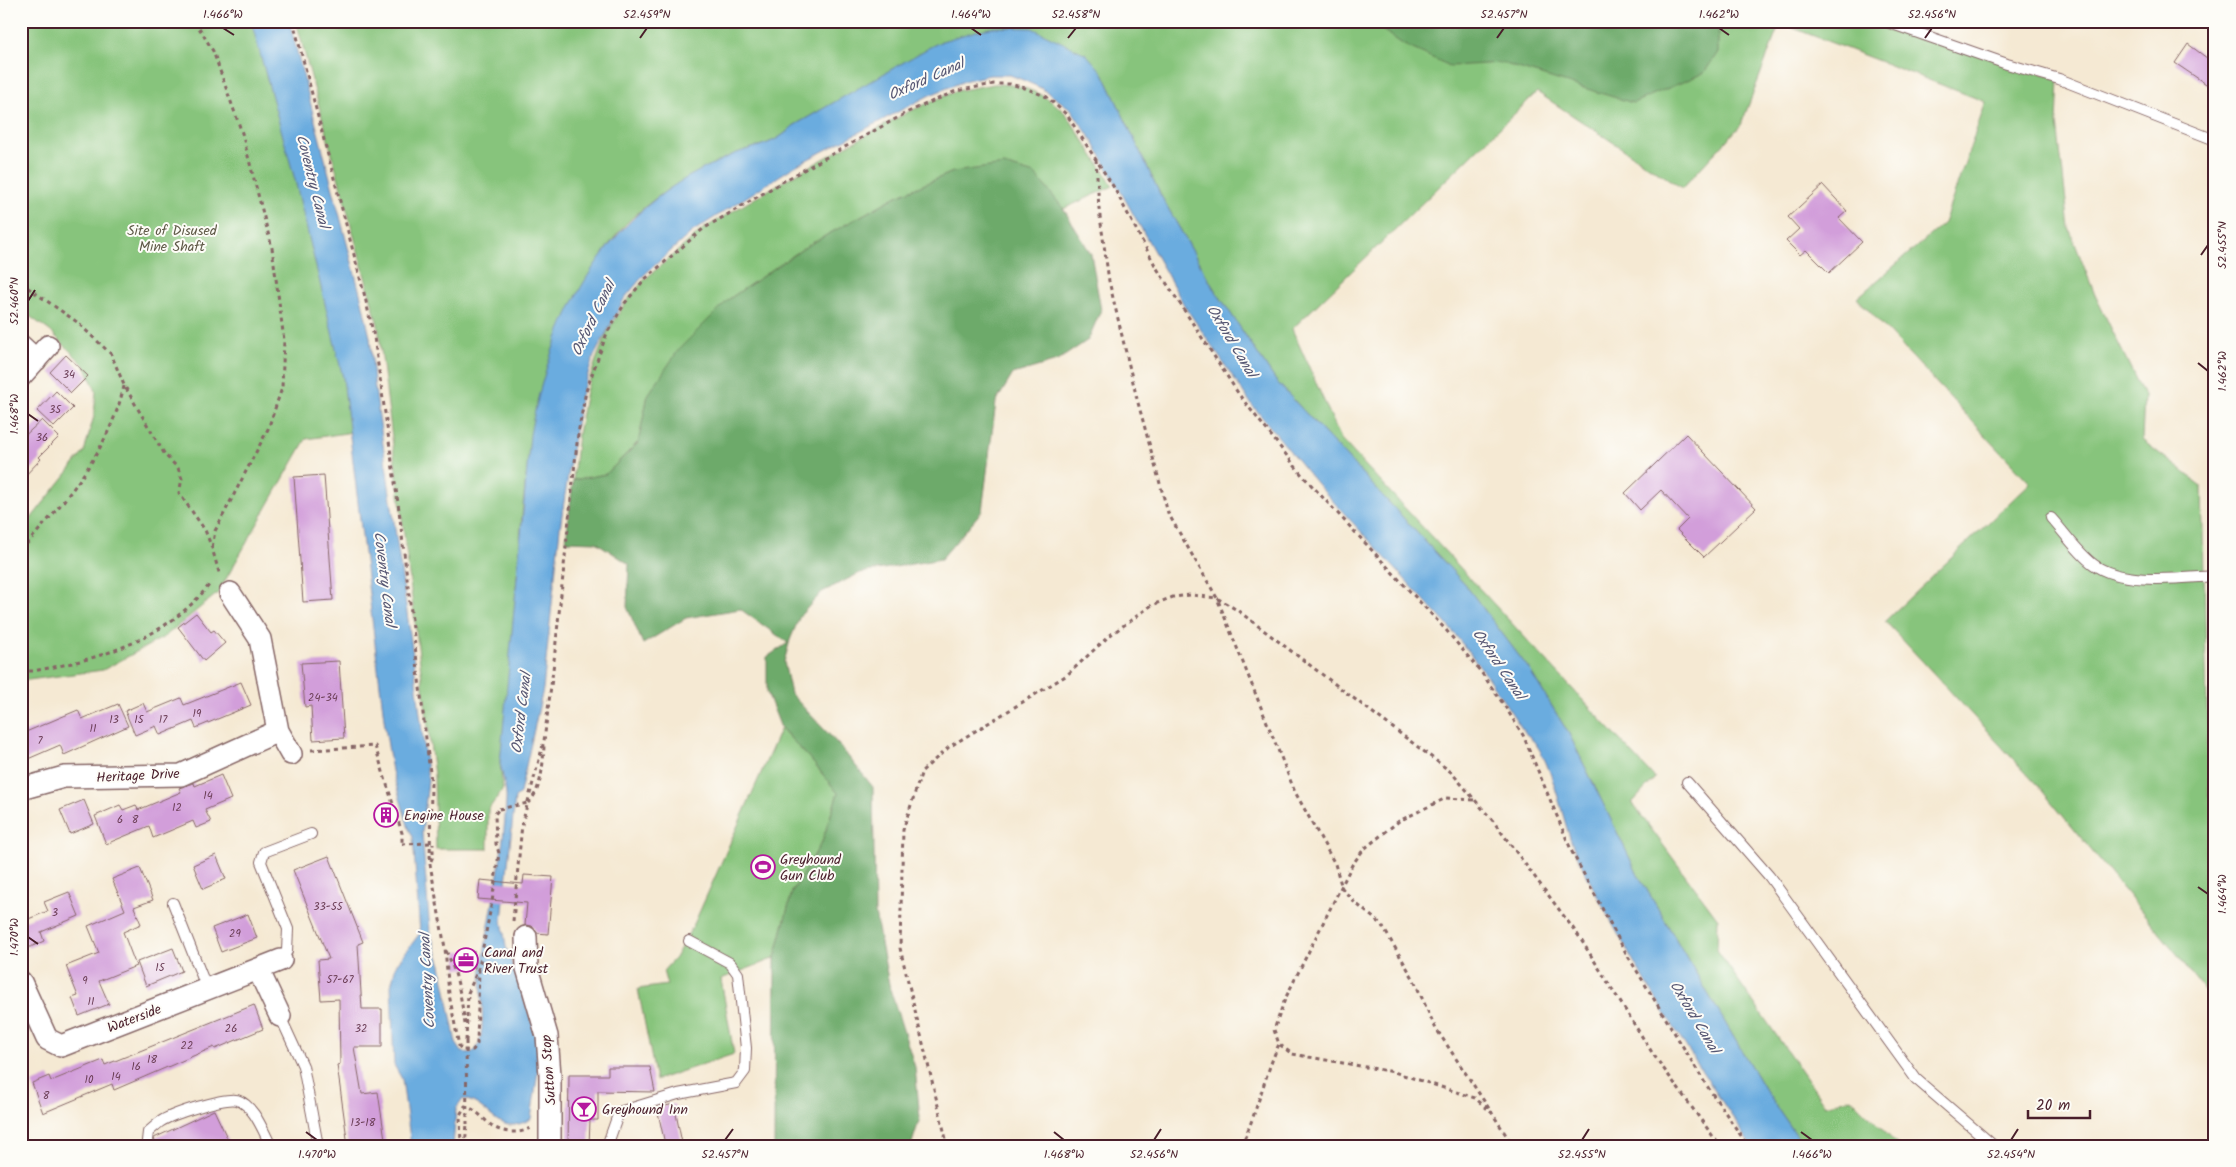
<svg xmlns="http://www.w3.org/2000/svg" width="2236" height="1167" font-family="Kalam,sans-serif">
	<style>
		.green { fill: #87c47b; stroke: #687253 }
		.forest { fill: #6daa6b; stroke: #5c644b }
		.water { fill: #6bacdf; stroke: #5a6685 }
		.building { fill: #d29eda }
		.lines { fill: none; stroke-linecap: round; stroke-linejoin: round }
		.lane-casing { stroke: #866666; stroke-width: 12 }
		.street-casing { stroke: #866666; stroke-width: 24 }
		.path { stroke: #866666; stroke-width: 3; stroke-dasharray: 4 4; stroke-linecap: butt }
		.lane { stroke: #fff; stroke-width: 10 }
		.street { stroke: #fff; stroke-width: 21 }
		.path-bridge { stroke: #866666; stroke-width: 3; stroke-dasharray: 4 4; stroke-linecap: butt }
		.ticks { fill: none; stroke: #4a1f2b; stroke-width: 2 }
		.labels { text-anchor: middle; stroke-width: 4; stroke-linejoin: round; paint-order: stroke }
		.number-label { font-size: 11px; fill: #6c3f57 }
		.park-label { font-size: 14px; fill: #5f5947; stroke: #fdfcf7 }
		.street-label { font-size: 14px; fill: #4a1f2b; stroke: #fdfcf7 }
		.poi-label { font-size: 14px; fill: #4a1f2b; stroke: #fdfcf7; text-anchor: start }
		.water-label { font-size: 15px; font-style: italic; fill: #575773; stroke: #fdfcf7 }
		.neatline { fill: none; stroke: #4a1f2b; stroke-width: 2 }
		.ticks-label { font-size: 12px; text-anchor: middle; fill: #4a1f2b }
	</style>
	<rect width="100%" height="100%" fill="#fdfcf7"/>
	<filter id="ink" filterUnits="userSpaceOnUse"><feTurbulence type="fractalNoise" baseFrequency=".02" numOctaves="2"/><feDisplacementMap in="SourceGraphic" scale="10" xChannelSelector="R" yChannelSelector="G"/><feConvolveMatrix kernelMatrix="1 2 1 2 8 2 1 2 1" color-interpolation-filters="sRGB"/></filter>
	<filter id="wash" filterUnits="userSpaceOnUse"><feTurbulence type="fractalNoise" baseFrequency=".0096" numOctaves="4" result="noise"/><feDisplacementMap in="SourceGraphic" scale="20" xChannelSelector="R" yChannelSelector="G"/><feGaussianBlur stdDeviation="1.12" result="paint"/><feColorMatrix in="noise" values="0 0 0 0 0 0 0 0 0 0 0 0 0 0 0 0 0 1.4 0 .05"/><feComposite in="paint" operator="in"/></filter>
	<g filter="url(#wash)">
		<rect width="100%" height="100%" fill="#f5e9d3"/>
		<path class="green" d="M 21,21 L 273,21 L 366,430 L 306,439 L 218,593 L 164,637 L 103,670 L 21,681 L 21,531 L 84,452 L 94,416 L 96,391 L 85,366 L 50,331 L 21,310 Z
			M 296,21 L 1884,21 L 2059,79 L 2057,123 L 2069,228 L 2095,295 L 2144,396 L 2142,440 L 2202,486 L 2209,797 L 2215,797 L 2215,1006 L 2177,954 L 2039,787 L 1885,621 L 2030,483 L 1857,298 L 1944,223 L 1986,102 L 1780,23 L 1741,125 L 1682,188 L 1537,92 L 1292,329 L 1341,439 L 1655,778 L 1632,803 L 1718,919 L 1717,950 L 1825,1105 L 1851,1098 L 1899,1146 L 1804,1146 L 1763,1087 L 1637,873 L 1569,734 L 1529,669 L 1467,587 L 1447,565 L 1276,381 L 1213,287 L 1160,194 L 1103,73 L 942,41 L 793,126 C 774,146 756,145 732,155 C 696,171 661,191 632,218 C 615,234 603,253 591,272 C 531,367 526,468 517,577 C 512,639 507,701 500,763 L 503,789 L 488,810 L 488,849 L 436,849 L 434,775 L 378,325 Z
			M 994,84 C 1024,84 1047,94 1067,115 L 1113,186 L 1063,209 L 953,172 L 897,196 L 807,246 L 729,299 L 648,395 L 639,441 L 606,474 L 573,480 L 578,434 L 586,391 L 596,360 L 607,333 L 625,303 L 644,280 L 703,229 L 789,178 L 908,112 L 956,91 Z
			M 781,728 L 811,760 L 838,793 L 822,842 L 792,892 L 775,958 L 721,979 L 734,1054 L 656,1080 L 638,989 L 667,985 L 663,971 L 675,958 L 695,922 Z"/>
		<path class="forest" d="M 1369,21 L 1718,21 L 1718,52 L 1704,73 L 1633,103 L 1502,63 L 1450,66 L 1404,45 Z
			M 1004,165 L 1035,174 L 1063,208 L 1091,254 L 1101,310 L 1088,340 L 1057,361 L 1013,374 L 996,402 L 982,511 L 941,559 L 860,573 L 822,592 L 800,616 L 790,640 L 784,662 L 791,694 L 838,744 L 873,787 L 875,913 L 890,989 L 915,1067 L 920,1118 L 911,1146 L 774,1146 L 775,958 L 792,892 L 822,842 L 838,793 L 811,760 L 781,728 L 767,692 L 767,657 L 788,643 L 740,609 L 686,618 L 643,644 L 627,607 L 629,564 L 596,542 L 566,541 L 573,480 L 606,474 L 638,443 L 648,395 L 679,349 L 729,299 L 807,246 L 897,196 L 953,172 Z"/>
		<path class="water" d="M 251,21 L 289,21 L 361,297 L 370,337 L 374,381 L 413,655 L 428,781 L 422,833 L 430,932 L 441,965 L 456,1043 L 462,1052 C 468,1053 475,1054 478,1046 C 487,1025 479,991 482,967 C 490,912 504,857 506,801 C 507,790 502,774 500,763 L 530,435 C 549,332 594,231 688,177 C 702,169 717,162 732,155 C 756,145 774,146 793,126 L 930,47 L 942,41 L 976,31 L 995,27 L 1032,28 L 1086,54 L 1103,73 L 1160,194 L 1213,287 L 1276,381 L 1447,565 L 1467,587 L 1529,669 L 1569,734 L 1637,873 L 1763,1087 L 1804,1146 L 1752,1146 L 1745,1136 C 1684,1045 1623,952 1576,853 C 1561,822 1553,752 1525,733 L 1482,669 L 1449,627 L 1318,485 L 1252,405 L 1184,305 L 1093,142 L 1071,109 L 1041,88 L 1023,80 L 1010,75 L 990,75 L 967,80 L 930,95 L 795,166 L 692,232 L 644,275 L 624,299 L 594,356 L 580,398 L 560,528 L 543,689 L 520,793 L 515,798 L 502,920 L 506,947 L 537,1037 L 540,1057 L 531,1119 C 495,1139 491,1103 463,1099 L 456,1109 L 453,1146 L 411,1146 L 402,1079 L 394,1065 L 391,986 L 396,965 L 420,933 L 413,837 L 409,829 L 392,771 L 385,727 L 343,378 L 295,180 Z"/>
		<g id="blocks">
			<path class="building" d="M 2188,44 L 2215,64 L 2215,90 L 2175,63 Z
				M 1823,185 L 1847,211 L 1839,218 L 1862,242 L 1829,273 L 1806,250 L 1800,255 L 1786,241 L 1799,229 L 1788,217 Z
				M 66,355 L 88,376 L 71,393 L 50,372 Z
				M 56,391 L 73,408 L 54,427 L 37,411 Z
				M 42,420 L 59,437 L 39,457 L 41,459 L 21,480 L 21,439 Z
				M 1686,434 L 1756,508 L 1704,557 L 1677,530 L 1688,519 L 1661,490 L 1640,510 L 1625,493 Z
				M 324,475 L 333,600 L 303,602 L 294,477 Z
				M 196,613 L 211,632 L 214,630 L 225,643 L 204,661 L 178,627 Z
				M 339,661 L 344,738 L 313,740 L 311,706 L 305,707 L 301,663 Z
				M 241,682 L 251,705 L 196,728 L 193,721 L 160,735 L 156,726 L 135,735 L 125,711 L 143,703 L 147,712 L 181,698 L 184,705 Z
				M 118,704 L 128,726 L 64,755 L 60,745 L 21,762 L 21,734 L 78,710 L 82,719 Z
				M 221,775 L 231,799 L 205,810 L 211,822 L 196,828 L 193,821 L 153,838 L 149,826 L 106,844 L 95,816 L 120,805 L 123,810 L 136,805 L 138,810 L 181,792 L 179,788 L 194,783 L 195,786 Z
				M 84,800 L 94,824 L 70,834 L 60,810 Z
				M 216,855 L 226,879 L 203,889 L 193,865 Z
				M 329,856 L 363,942 L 358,944 L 362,1009 L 382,1009 L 382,1047 L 354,1047 L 362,1094 L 378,1092 L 386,1146 L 348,1146 L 337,1065 L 340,1064 L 339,999 L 321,1000 L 318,960 L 329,959 L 293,870 Z
				M 140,868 L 153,900 L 134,907 L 141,924 L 123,932 L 136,966 L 99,981 L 109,1004 L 79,1016 L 72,998 L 78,996 L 66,966 L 99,953 L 88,926 L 125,910 L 112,879 Z
				M 524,875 L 553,877 L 548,934 L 537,933 L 532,926 L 525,925 L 527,903 L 478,899 L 480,880 L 523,884 Z
				M 69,892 L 79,916 L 41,932 L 44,941 L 28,948 L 21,932 L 21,922 L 48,911 L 44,902 Z
				M 248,914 L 257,938 L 221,952 L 212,928 Z
				M 173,948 L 182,971 L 146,986 L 137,962 Z
				M 474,951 L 475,968 L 457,969 L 457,952 Z
				M 254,1005 L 263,1029 L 215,1049 L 214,1047 L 114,1090 L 112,1084 L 43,1113 L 32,1083 L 49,1076 L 51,1081 L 103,1060 L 105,1065 Z
				M 608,1067 L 650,1067 L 655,1092 L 598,1091 L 598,1120 L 590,1120 L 589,1146 L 568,1146 L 569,1075 L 608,1075 Z
				M 674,1104 L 682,1143 L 665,1144 L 657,1108 Z
				M 214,1110 L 231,1146 L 156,1146 L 154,1138 Z"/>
		</g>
	</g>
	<g filter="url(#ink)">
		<use href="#blocks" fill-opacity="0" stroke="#866666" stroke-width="1"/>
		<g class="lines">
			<g class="lane-casing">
				<path id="lane" d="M 1884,21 L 2007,64 L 2059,79 L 2215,140
					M 2051,518 C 2064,532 2077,552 2093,564 C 2122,586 2180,578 2215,576
					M 1687,782 L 1769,876 L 1916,1079 L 1994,1146
					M 173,903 L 207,989
					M 281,960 L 287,951 L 288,929 L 261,862 L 264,852 L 311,834
					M 280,1016 L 303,1066 L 318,1146
					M 149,1146 L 147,1141 L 148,1132 C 152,1129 156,1125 160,1122 C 171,1114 225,1097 237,1100 C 254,1105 263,1131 271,1146
					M 607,1146 L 619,1112 L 678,1094 L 736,1083 L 745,1071 L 746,1048 L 738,974 L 730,963 L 689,941"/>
			</g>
			<g class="street-casing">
				<path id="street" d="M 21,346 L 36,360
					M 21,376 L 48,346
					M 230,593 L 260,639 L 278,731
					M 21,789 L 64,777 L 181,775 L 278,731 L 291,754
					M 526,937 L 527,968 L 547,1036 L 550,1075 L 550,1146
					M 258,969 L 280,1016
					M 21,982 L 47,1039 L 61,1046 L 281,960"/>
			</g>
			<path class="path" d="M 195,21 L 213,51 L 242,133 L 272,248 L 284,340 L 282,388 L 268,429 L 215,531 L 212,548
				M 293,21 L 365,297 L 374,337 L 399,510 L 431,781 L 430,864 L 445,948 L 449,994 L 459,1046 L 462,1050 L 473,1050 L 477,1044 L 479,967
				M 1096,159 L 1099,209 L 1109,281 L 1137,399 L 1168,513 L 1217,598 L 1295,792 L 1335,864 L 1342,888 L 1353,901 L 1381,924 L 1413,978 L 1435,1027 L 1492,1113
				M 21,283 L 77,322 L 111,354 L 124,385 L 165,455 L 178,468 L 182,479 L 179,493 L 205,530 L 212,548 L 220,576
				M 21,550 C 65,502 109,451 124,386
				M 21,671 L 33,671 C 101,659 165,640 210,584
				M 311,750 L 375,746 L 402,833 L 402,844
				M 1474,800 L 1446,798 L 1399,821 L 1364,849 L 1352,865 L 1285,999 L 1274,1030 L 1279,1044 L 1292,1054 L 1394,1072 L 1475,1098 L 1492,1113 L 1513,1146
				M 528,803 C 542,790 543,764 544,746
				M 431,861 L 433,856 L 433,843
				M 513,921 L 522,824 L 544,741 L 553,670 L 578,434 L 586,391 L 607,333 L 625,303 L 644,280 L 703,229 L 789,178 L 908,112 L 956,91 L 994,84 L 1010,84 L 1025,88 L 1047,97 L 1067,115 L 1113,186 L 1156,267 L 1240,396 L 1302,475 L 1446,630 L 1481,672 L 1504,705 L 1523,735 L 1572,852 L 1626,953 L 1705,1083 L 1748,1146
				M 446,951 C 458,974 461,999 465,1024
				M 466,1041 L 468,993 L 479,967 L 492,902 L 499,853 L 496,844 L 495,814 L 499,809
				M 461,1146 L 460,1115 L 465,1106 C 484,1112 487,1131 511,1132 C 519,1132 523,1132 530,1128
				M 465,1146 L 467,1124
				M 944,1146 L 946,1139 L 900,948 L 903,830 L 922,771 L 949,747 L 1067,675 L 1109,636 L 1152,605 L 1173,597 L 1191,595 L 1217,598 L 1237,610 L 1451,772 L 1493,821 L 1578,935 L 1653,1054 L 1720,1146
				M 1241,1146 C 1257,1113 1264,1077 1279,1044"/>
			<use href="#lane" class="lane"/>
			<use href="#street" class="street"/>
			<path class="path-bridge" d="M 499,809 L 528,803
				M 402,844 L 433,843
				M 466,1041 L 467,1124"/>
		</g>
	</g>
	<path class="ticks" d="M 223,28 L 234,35M 971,28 L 981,35M 1719,28 L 1729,35M 640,38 L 647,28M 1068,38 L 1076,28M 1497,38 L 1504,28M 1925,38 L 1932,28M 2201,255 L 2208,245M 28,301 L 35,290M 2198,363 L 2208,371M 28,414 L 38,421M 2198,887 L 2208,894M 28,937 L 38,944M 306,1132 L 317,1140M 1054,1132 L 1064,1140M 1801,1132 L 1812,1140M 725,1140 L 733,1129M 1154,1140 L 1161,1129M 1582,1140 L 1589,1129M 2011,1140 L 2018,1129"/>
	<defs>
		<g id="building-ring" transform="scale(1.25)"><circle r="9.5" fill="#fdfcf7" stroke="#b5179e" stroke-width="1.5"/><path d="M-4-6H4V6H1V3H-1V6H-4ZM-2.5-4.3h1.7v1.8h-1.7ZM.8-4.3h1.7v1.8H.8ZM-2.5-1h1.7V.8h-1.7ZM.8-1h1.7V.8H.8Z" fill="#b5179e"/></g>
		<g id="stadium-ring" transform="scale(1.25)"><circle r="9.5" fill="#fdfcf7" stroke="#b5179e" stroke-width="1.5"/><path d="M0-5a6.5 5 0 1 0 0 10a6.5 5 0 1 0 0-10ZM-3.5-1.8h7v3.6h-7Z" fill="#b5179e"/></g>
		<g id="office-ring" transform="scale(1.25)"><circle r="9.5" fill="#fdfcf7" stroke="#b5179e" stroke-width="1.5"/><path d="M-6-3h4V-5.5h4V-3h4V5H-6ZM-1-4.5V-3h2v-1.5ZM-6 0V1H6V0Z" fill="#b5179e"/></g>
		<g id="bar-ring" transform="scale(1.25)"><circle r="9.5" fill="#fdfcf7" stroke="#b5179e" stroke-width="1.5"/><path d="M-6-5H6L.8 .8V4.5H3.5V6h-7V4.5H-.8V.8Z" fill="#b5179e"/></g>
	</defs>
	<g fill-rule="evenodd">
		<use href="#building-ring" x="386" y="815"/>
		<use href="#stadium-ring" x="763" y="867"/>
		<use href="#office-ring" x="466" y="960"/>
		<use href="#bar-ring" x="584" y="1109"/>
	</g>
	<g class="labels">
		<g class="number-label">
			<text x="69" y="378">34</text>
			<text x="55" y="413">35</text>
			<text x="42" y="441">36</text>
			<text x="323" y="701">24-34</text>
			<text x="197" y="717">19</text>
			<text x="114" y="723">13</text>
			<text x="139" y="723">15</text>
			<text x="163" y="723">17</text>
			<text x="93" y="732">11</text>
			<text x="40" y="744">7</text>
			<text x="208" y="799">14</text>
			<text x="177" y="811">12</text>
			<text x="120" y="823">6</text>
			<text x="135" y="823">8</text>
			<text x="328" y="910">33-55</text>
			<text x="55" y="916">3</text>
			<text x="235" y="937">29</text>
			<text x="160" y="971">15</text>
			<text x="340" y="983">57-67</text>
			<text x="85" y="984">9</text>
			<text x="91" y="1005">11</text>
			<text x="231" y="1032">26</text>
			<text x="361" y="1032">32</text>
			<text x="187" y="1049">22</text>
			<text x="152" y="1063">18</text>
			<text x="136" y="1070">16</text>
			<text x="116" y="1080">14</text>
			<text x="89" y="1083">10</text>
			<text x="46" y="1099">8</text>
			<text x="363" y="1126">13-18</text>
		</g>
		<g class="park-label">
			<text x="172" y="235">Site of Disused<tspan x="172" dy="16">Mine Shaft</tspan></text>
		</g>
		<g class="street-label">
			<text transform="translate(138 775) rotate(-3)" y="5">Heritage Drive</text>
			<text transform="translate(134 1018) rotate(-21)" y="5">Waterside</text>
			<text transform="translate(548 1070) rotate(-94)" y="5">Sutton Stop</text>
		</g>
		<g class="poi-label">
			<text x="404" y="820">Engine House</text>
			<text x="780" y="864">Greyhound<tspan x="780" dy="16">Gun Club</tspan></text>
			<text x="484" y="957">Canal and<tspan x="484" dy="16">River Trust</tspan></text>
			<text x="602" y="1114">Greyhound Inn</text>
		</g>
		<g class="water-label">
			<text transform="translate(926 79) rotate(-24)" y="5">Oxford Canal</text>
			<text transform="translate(313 181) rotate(76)" y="5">Coventry Canal</text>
			<text transform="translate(593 318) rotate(-64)" y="5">Oxford Canal</text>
			<text transform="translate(1232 341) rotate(59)" y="5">Oxford Canal</text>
			<text transform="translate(385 579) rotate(83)" y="5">Coventry Canal</text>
			<text transform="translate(1499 664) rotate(56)" y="5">Oxford Canal</text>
			<text transform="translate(521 713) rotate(-83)" y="5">Oxford Canal</text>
			<text transform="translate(427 981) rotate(-93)" y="5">Coventry Canal</text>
			<text transform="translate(1695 1017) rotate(59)" y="5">Oxford Canal</text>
		</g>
	</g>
	<rect width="2236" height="1167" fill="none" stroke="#fdfcf7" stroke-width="55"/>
	<path d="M2028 1110v8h62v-8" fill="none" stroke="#4a1f2b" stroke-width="2.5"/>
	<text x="2036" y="1110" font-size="15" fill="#4a1f2b" stroke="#fdfcf7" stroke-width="4" paint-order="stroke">20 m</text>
	<rect x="28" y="28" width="2180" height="1112" class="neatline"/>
	<g class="ticks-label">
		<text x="223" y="18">1.466°W</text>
		<text x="647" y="18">52.459°N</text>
		<text x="971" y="18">1.464°W</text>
		<text x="1076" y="18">52.458°N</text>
		<text x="1504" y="18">52.457°N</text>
		<text x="1719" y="18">1.462°W</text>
		<text x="1932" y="18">52.456°N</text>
		<text transform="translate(2222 245) rotate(-90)" y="4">52.455°N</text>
		<text transform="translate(14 301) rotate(-90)" y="4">52.460°N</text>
		<text transform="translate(2222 371) rotate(-90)" y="4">1.462°W</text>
		<text transform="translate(14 414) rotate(-90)" y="4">1.468°W</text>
		<text transform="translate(2222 894) rotate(-90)" y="4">1.464°W</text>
		<text transform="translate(14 937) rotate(-90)" y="4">1.470°W</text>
		<text x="317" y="1158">1.470°W</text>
		<text x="725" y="1158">52.457°N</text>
		<text x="1064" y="1158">1.468°W</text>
		<text x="1154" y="1158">52.456°N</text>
		<text x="1582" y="1158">52.455°N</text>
		<text x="1812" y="1158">1.466°W</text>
		<text x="2011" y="1158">52.454°N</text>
	</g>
</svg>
